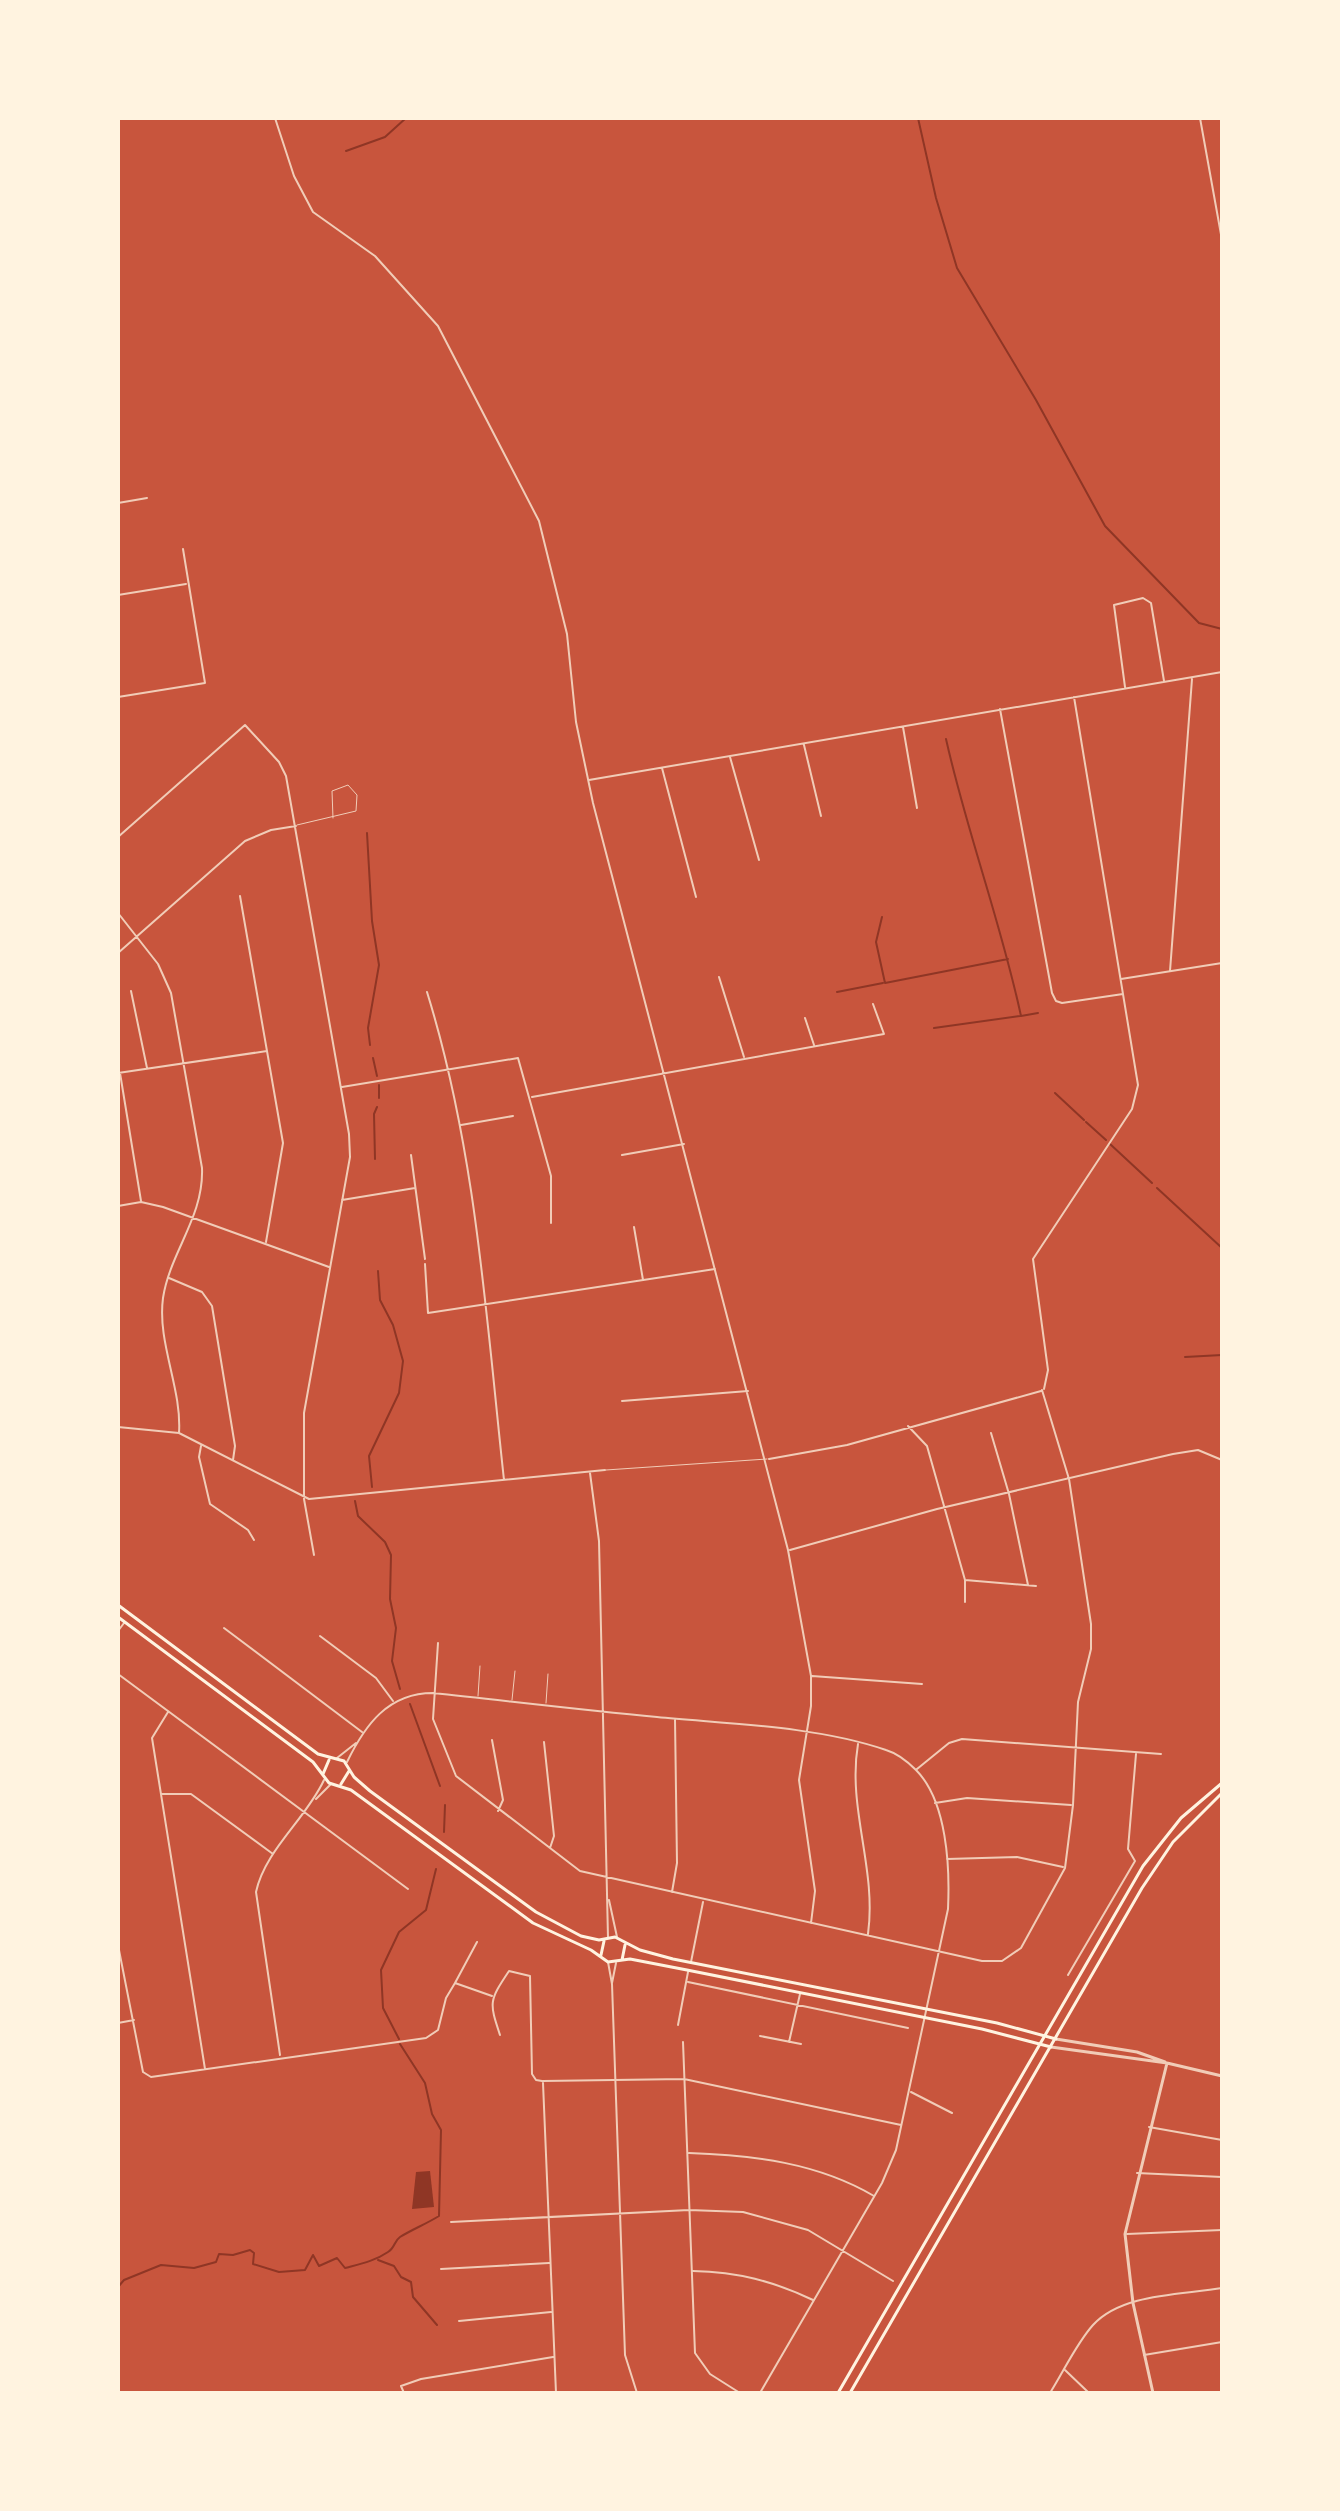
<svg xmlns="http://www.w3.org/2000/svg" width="1340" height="2511" font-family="'DejaVu Sans',sans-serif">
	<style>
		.water { fill: #8f3625 }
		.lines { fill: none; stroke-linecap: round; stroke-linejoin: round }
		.stream { stroke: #8f3625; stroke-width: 2 }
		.service { stroke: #f1ccb7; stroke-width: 1 }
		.minor { stroke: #f1ccb7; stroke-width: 2 }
		.tertiary { stroke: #f1ccb7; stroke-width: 3 }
		.secondary { stroke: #fff3e0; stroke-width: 3 }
	</style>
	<rect width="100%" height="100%" fill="#c8553d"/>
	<path class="water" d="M 430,2171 L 434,2207 L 412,2209 L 416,2172 Z"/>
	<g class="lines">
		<path class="stream" d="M 918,118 L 936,198 L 957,268 L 1036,400 L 1105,526 L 1199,623 L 1222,629
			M 346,151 L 385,137 L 406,118
			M 946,739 C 967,833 1001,922 1021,1016 L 1038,1013
			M 367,833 L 372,921 L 379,965 L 368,1028 L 370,1045
			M 882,917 L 876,942 L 885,983 L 1008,959
			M 837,992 L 883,983
			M 934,1028 L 1020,1016
			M 373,1058 L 377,1076
			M 379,1085 L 379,1098
			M 1055,1093 L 1084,1120
			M 1086,1122 L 1106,1140
			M 1110,1144 L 1152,1183
			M 375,1159 L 374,1114 L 377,1107
			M 1157,1188 L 1222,1248
			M 1185,1357 L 1222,1355
			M 372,1487 L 369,1456 L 399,1393 L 403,1361 L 393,1325 L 380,1300 L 378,1271
			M 355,1501 L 358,1516 L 385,1542 L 391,1555 L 390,1599 L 396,1628 L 392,1661 L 400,1689
			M 410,1704 L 440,1786
			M 444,1832 L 445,1805
			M 399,2039 L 383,2008 L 381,1970 L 399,1932 L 426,1910 L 436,1869
			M 378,2260 L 394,2266 L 401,2277 L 411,2282 L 413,2297 L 437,2325
			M 118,2287 L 124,2280 L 161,2265 L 194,2268 L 216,2262 L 219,2254 L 233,2255 L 250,2250 L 254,2253 L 253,2264 L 279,2272 L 305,2270 L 313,2255 L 319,2266 L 337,2258 L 345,2268 C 360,2264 375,2261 388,2252 C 395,2248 394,2241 400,2237 C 413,2229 426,2224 439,2216 L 441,2130 L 432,2114 L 425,2083 L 400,2044"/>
		<path class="service" d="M 297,825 L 356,811 L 357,795 L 348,785 L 332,791 L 333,818
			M 606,1470 L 767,1459
			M 478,1696 L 480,1666
			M 512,1700 L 515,1671
			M 546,1703 L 548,1674"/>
		<path class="minor" d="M 275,118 L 294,176 L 313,212 L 375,256 L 438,326 L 539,521 L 567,634 L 576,722 L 593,803 L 788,1550 L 811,1676 L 811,1706 L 799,1780 L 815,1891 L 811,1923
			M 1200,118 L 1222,240
			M 118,503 L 147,498
			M 118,595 L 186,584
			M 1125,687 L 1114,605 L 1143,598 L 1151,603 L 1164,681
			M 118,697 L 205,683 L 183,549
			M 1000,709 L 1052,993 L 1056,1001 L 1062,1003 L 1123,994
			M 903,727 L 917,808
			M 804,745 L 821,816
			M 730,757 L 759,860
			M 662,768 L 696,897
			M 589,780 L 1222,672
			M 118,837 L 245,725 L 279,762 L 286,776 L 349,1134 L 350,1157 L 304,1413 L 304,1499 L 314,1555
			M 240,896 L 283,1143 L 266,1242
			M 118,913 L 158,964 L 171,993 L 202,1168 C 204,1217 170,1252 163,1298 C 157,1343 182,1388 179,1433
			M 118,953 L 245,841 L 271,830 L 296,826
			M 1170,971 L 1192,679
			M 719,977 L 744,1057
			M 1121,979 L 1222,963
			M 131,991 L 147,1068
			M 427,992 C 476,1150 486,1316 504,1480
			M 805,1018 L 814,1045
			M 118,1073 L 267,1051
			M 120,1073 L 141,1201
			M 342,1087 L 518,1058 L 551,1176 L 551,1223
			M 532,1097 L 884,1034 L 873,1004
			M 461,1125 L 513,1116
			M 411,1155 L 425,1259
			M 622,1155 L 684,1144
			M 342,1200 L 415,1188
			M 118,1206 L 141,1202 L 163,1207 L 329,1267
			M 634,1227 L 643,1280
			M 425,1264 L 428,1313 L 715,1269
			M 169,1278 L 202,1292 L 212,1306 L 235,1446 L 233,1460
			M 1044,1389 L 1048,1370 L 1033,1259 L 1132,1109 L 1138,1085 L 1074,697
			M 622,1401 L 748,1391
			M 908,1426 L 927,1446 L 965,1580 L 965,1602
			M 118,1427 L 179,1433 L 309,1499 L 605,1470
			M 991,1433 L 1009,1494 L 1028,1585
			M 201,1446 L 199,1457 L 210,1504 L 248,1530 L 254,1540
			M 769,1459 L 847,1445 L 1041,1391
			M 590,1473 L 599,1541 L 608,1938
			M 790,1550 L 937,1509 L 1173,1454 L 1198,1450 L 1222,1460
			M 965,1580 L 1036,1586
			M 224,1628 L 362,1732
			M 118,1631 L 124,1623
			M 320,1636 L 376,1678 L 393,1701
			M 438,1643 L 433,1719 L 456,1776 L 580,1871 L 982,1961 L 1002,1961 L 1021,1948 L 1065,1868 L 1073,1805 L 1078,1702 L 1091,1649 L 1091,1624 L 1069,1479 L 1042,1390
			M 118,1674 L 408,1889
			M 812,1676 L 922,1684
			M 168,1712 L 152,1738 L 205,2069
			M 492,1740 L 503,1800 L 498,1811
			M 544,1742 L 554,1836 L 550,1848
			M 858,1744 C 847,1808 877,1869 868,1934
			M 337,1758 L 356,1743
			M 347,1762 C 365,1725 388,1693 433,1693 C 508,1701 582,1710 657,1717 C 730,1724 816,1726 886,1750 C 896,1753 908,1762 916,1770 C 947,1801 950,1867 948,1909 L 896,2150 L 882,2183 L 760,2393
			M 917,1769 L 949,1743 L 962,1739 L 1161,1754
			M 161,1794 L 191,1794 L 273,1854
			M 316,1799 L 331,1784
			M 935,1803 L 967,1798 L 1071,1805
			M 947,1859 L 1017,1857 L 1063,1867
			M 672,1892 L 677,1863 L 675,1719
			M 609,1900 L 617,1937
			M 477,1942 L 455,1983 L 492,1996
			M 118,1945 L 143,2072 L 151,2077 L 426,2038 L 438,2030 L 446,1998 L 455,1983
			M 608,1962 L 612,1984 L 625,2355 L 637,2393
			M 691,1962 L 703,1902
			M 1068,1975 L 1135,1861 L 1128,1849 L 1136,1754
			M 688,1982 L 908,2028
			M 612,1983 L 616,1963
			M 118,2023 L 134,2020
			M 678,2025 L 688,1972
			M 500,2035 C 489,2002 489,2001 509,1971 L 530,1976 L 532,2074 L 536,2080 L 542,2081
			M 760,2036 L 801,2044
			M 683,2042 L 695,2353 L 710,2374 L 740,2393
			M 789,2042 L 800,1994
			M 280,2055 L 256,1892 C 265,1850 306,1819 324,1780
			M 543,2081 L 684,2079 L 901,2125
			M 543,2083 L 556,2393
			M 911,2092 L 952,2113
			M 1149,2127 L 1222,2140
			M 689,2153 C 753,2155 818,2163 874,2196
			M 1137,2173 L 1222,2177
			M 451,2222 L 689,2210 L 743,2212 L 808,2230 L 893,2281
			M 1127,2234 L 1222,2230
			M 441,2269 L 549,2263
			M 693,2271 C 738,2272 773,2281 813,2300
			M 459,2321 L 551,2312
			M 1144,2355 L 1222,2342
			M 1065,2370 L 1089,2393
			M 404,2393 L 401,2386 L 421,2379 L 553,2357
			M 1050,2393 C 1064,2371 1076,2344 1093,2325 C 1122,2293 1182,2295 1222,2288"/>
		<path class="tertiary" d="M 1056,2039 L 1137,2052 L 1165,2062
			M 1051,2047 L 1167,2063 L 1222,2076
			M 1153,2393 L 1133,2303 L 1125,2234 L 1167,2063"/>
		<path class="secondary" d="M 118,1605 L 318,1754 L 344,1761 L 354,1777 L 370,1791 L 536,1912 L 581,1936 L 599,1940 L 615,1937 L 640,1950 L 673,1959 L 997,2023 L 1056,2039
			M 118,1617 L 313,1762 L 329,1783 L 351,1790 L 533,1923 L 591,1950 L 608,1962 L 630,1959 L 687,1970 L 982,2029 L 1051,2047
			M 323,1774 L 329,1760
			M 341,1784 L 349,1771
			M 601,1955 L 604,1941
			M 622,1960 L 625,1945
			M 838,2393 L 1143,1866 L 1181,1818 L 1222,1783
			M 850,2393 L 1142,1888 L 1173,1842 L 1222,1793"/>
	</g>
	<rect width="1340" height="2511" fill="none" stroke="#fff3e0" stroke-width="240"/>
</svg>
